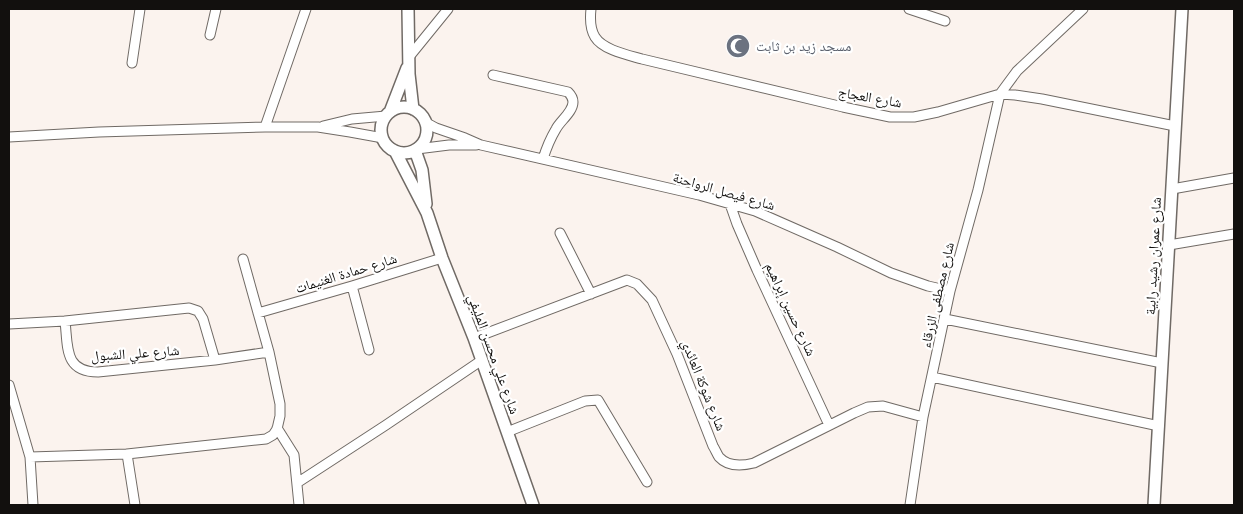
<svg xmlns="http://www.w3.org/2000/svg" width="1243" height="514" font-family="Poppins,'Noto Naskh Arabic',sans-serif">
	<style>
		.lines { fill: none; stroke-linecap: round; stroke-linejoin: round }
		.minor-casing { stroke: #706a65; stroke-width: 11 }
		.tertiary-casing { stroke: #706a65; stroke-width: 14 }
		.minor { stroke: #fff; stroke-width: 9 }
		.tertiary { stroke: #fff; stroke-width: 11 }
		.labels { text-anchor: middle; stroke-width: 4.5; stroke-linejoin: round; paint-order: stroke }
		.worship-label { font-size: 14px; fill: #5b616d; stroke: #fff; text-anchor: start }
		.street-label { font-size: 14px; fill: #12100e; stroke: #fff }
	</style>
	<rect width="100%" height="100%" fill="#fbf3ee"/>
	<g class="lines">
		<g class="minor-casing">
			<path id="minor" d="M 591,9 C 590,18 590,29 595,37 C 603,50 628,55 642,59 L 843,107 L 890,117 L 914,117 L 938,112 L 1000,94 L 1015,95 L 1042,99 L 1175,126
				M 909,9 L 945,21
				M 210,35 L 216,9
				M 409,57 L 448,9
				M 132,63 L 140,9
				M 493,75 L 568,92 C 571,95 573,98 573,102 C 573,112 560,121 556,129 C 550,139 546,149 543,159
				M 425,122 L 436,128 L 465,138 L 481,145 L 699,195 L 755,211 L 837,247 L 891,273 L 928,286 L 950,291
				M 323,126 L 352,119 L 386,116
				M 265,127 L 306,9
				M 9,137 L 99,132 L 265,127 L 318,127 L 350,132 L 383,138
				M 417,149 L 449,145 L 476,145
				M 1172,189 L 1234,178
				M 730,204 L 737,224 L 757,270 L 829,425
				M 560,233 L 591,294
				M 1169,245 L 1234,234
				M 352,286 L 369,350
				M 258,313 L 352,286 L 442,258
				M 945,319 L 1162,363
				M 65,321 C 68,347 64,372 98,372 L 215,360 L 269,352
				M 9,324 L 65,321 L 189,308 L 198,311 L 203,319 L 215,360
				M 474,338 L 627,280 L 637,284 L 652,300 L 677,354 L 713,446 C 715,449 717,454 719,457 C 728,467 742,466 754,463 L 854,413 L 868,407 L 883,406 L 923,417
				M 932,377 L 1159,426
				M 9,385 L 30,457 L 33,505
				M 277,428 L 294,455 L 299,505
				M 507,432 L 585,401 L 598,400 L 647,482
				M 127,454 L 135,505
				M 30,457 L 127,454 L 266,439 L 273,435 L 277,429 L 280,416 L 280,404 L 269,352 L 243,259
				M 297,483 L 386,425 L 482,360
				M 910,505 L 923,417 L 950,291 L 978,190 L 1000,94 L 1017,71 L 1083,9"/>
		</g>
		<g class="tertiary-casing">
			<path id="tertiary" d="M 408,9 L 409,74 L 413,109
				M381 130a23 23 0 1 1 46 0a23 23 0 1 1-46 0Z
				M 390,112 L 407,68
				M 415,150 L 422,170 L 426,204
				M 395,151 L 427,213 L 442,258 L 474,338 L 533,505
				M 1154,505 L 1182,9"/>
		</g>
		<use href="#minor" class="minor"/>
		<use href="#tertiary" class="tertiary"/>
	</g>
	<defs>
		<g id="mosque-disc" transform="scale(1.25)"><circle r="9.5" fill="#6b7280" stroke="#fff"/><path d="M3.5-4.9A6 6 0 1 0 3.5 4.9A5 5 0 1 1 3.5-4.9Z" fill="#fff"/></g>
	</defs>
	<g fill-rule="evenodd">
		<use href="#mosque-disc" x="738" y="46"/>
	</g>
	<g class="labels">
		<g class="worship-label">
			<text x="756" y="51">مسجد زيد بن ثابت</text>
		</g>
		<g class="street-label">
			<text transform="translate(870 97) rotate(10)" y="5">شارع العجاج</text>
			<text transform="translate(724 191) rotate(16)" y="5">شارع فيصل الرواحنة</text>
			<text transform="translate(1153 256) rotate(-87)" y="5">شارع عمران رشيد رابية</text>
			<text transform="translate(346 273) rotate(-17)" y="5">شارع حمادة الغنيمات</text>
			<text transform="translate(937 295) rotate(-77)" y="5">شارع مصطفى الزرقاء</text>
			<text transform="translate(791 309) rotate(65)" y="5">شارع حسين إبراهيم</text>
			<text transform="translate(135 353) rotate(-4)" y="5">شارع علي الشبول</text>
			<text transform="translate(494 354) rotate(70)" y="5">شارع علي محسن المليفي</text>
			<text transform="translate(704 385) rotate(68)" y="5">شارع شوكة العائدي</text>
		</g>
	</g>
	<rect width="1243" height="514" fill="none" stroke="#12100e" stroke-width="20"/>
</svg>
